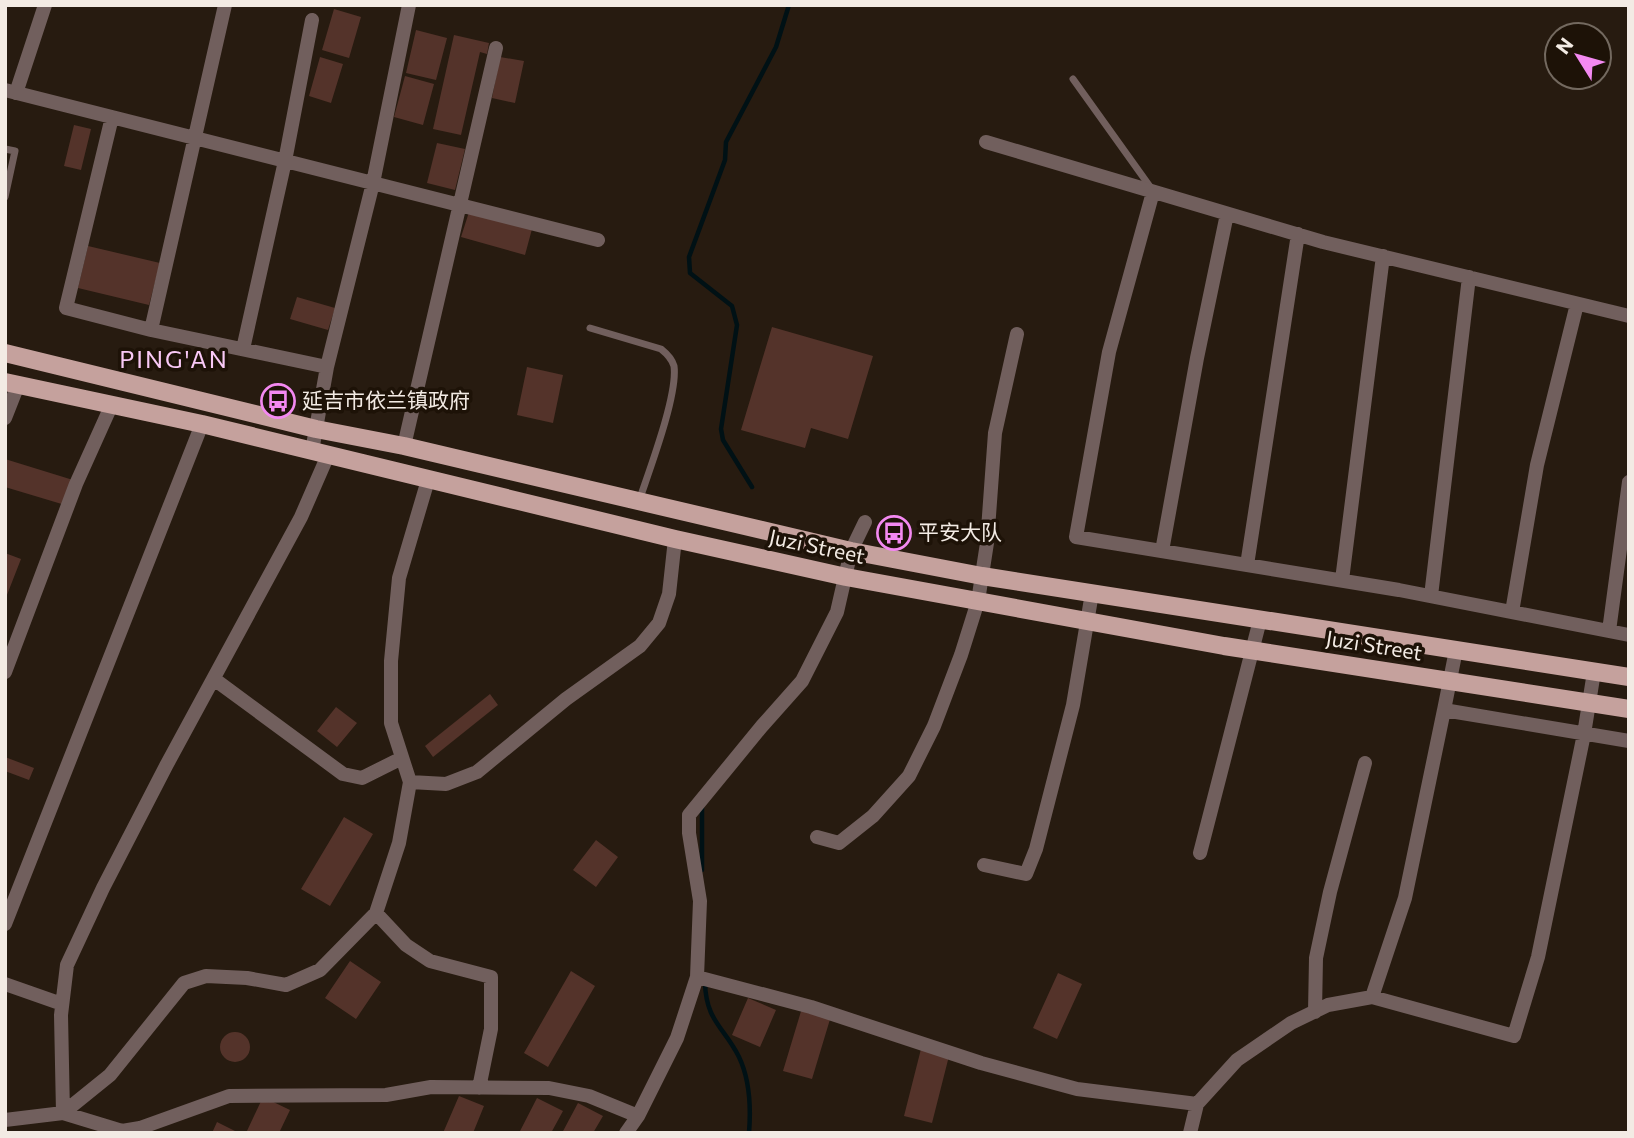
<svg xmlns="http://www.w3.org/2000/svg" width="1634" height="1138" font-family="Commissioner,'Noto Sans SC',sans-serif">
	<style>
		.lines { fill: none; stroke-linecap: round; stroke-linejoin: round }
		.stream { stroke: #001115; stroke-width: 4.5 }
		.building { fill: #54332a }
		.lane { stroke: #715f5d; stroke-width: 7 }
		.street { stroke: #715f5d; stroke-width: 14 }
		.primary { stroke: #c5a19d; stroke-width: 18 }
		.labels { text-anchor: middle; stroke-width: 7; stroke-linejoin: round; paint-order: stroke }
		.poi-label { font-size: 21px; fill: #f3ebe4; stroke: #1d1207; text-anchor: start }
		.street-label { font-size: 21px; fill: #f3ebe4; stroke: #1d1207 }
		.quarter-label { font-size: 24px; letter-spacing: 2px; fill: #f9c9f6; stroke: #1d1207 }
	</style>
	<rect width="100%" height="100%" fill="#271b10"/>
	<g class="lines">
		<path class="stream" d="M 752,487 L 723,440 L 721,429 L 737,325 L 732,306 L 690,273 L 689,257 L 725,160 L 726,142 L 776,47 L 789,5
			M 702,870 L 702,805
			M 705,983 C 706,1021 724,1027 739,1057 C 750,1080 751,1108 749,1133"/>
	</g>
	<path class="building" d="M 334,9 L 361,17 L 349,58 L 322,50 Z
		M 416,30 L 447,38 L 436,80 L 406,73 Z
		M 454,35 L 489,43 L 487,54 L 480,52 L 461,135 L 433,129 Z
		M 320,57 L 343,64 L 331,103 L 309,96 Z
		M 500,57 L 524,61 L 515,103 L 492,98 Z
		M 405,76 L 434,84 L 423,125 L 394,117 Z
		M 74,125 L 91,129 L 81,170 L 64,166 Z
		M 437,143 L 465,149 L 455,190 L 427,183 Z
		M 469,212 L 532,229 L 525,255 L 461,237 Z
		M 88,246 L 160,263 L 149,305 L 78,288 Z
		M 297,297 L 335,308 L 328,330 L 290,319 Z
		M 772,327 L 873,356 L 848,439 L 811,428 L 805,448 L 741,430 Z
		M 527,367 L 563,375 L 553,423 L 517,415 Z
		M 5,459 L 73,480 L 65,505 L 5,487 Z
		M 5,553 L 21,559 L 5,600 Z
		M 490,694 L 498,705 L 433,757 L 425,746 Z
		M 336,707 L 357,723 L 337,747 L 317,731 Z
		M 5,757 L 34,768 L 29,780 L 5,771 Z
		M 344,817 L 373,834 L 330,906 L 301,889 Z
		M 596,840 L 618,857 L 596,887 L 573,870 Z
		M 350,961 L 381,982 L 356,1019 L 325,998 Z
		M 571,971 L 595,986 L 548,1067 L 524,1053 Z
		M 1058,973 L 1082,984 L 1057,1039 L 1033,1028 Z
		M 748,998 L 776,1010 L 760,1047 L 732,1035 Z
		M 802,1008 L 831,1016 L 812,1079 L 783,1071 Z
		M220 1047a15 15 0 1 1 30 0a15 15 0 1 1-30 0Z
		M 921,1049 L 949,1056 L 932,1123 L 904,1116 Z
		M 459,1096 L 484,1106 L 473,1133 L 443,1133 Z
		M 263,1097 L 290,1110 L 279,1133 L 246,1133 Z
		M 537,1098 L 563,1111 L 551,1133 L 519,1133 Z
		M 578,1103 L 603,1116 L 593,1133 L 562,1133 Z
		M 217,1122 L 239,1133 L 212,1133 Z"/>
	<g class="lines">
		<path class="lane" d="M 1073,79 L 1151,188
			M 5,149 L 15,151 L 5,197
			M 590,328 L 661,349 C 666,353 672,359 674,366 C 678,395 649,471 639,501"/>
		<path class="street" d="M 5,90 L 598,240
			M 16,93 L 45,5
			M 112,117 L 66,308 L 151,330 L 327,367
			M 986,142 L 1323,242 L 1629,316
			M 1153,192 L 1109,352 L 1076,537 L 1399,590 L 1629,635
			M 151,330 L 225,5
			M 243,349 L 285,161 L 312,20
			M 5,418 L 18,385
			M 404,446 L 496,48
			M 312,451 L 327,367 L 373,183 L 409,5
			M 1162,551 L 1197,358 L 1227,214
			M 1247,565 L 1298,234
			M 1342,580 L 1383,256
			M 1431,596 L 1469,277
			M 1512,612 L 1537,465 L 1577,304
			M 1609,631 L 1629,482
			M 1456,650 L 1444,710 L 1629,741
			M 5,672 L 76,484 L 112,404
			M 214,679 L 343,774 L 362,778 L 402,758
			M 410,782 L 446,784 L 477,772 L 566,699 L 640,646 L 659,623 L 669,594 L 675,539
			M 817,837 L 839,843 L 873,816 L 909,776 L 934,726 L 961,655 L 978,601 L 987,543 L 995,433 L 1017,334
			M 1200,853 L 1260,620
			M 984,865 L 1026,874 L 1036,849 L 1073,705 L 1092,593
			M 376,913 L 406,945 L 430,961 L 491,977 L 491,1029 L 479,1088
			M 5,924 L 202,424
			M 697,977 L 811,1007 L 981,1063 L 1077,1089 L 1197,1104
			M 5,984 L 62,1004
			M 1372,997 L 1405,898 L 1444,710
			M 1315,1012 L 1316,958 L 1330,892 L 1365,763
			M 63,1113 L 110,1075 L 184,983 L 206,976 L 247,978 L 286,985 L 320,970 L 376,913 L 399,843 L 410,782 L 391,723 L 391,661 L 399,578 L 428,480
			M 63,1113 L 61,1015 L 67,965 L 103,888 L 166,766 L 301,517 L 328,455
			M 5,1120 L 63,1113 L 122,1131 L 140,1128 L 229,1096 L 386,1095 L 431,1087 L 549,1088 L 589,1096 L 638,1116
			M 626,1133 L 638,1116 L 677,1038 L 697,977 L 700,901 L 689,833 L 689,815 L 762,726 L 802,681 L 837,612 L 851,551 L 865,522
			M 1190,1133 L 1197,1104 L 1237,1060 L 1291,1023 L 1328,1005 L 1372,997 L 1514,1036 L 1538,957 L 1584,734 L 1594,672"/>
		<path class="primary" d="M 5,353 L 316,429 L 404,446 L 851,551 L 982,576 L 1629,677
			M 5,382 L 202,424 L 675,539 L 846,577 L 1224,646 L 1629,709"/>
	</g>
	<defs>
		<g id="bus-ring" transform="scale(1.75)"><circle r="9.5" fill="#1d1207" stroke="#f389f1" stroke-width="1.5"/><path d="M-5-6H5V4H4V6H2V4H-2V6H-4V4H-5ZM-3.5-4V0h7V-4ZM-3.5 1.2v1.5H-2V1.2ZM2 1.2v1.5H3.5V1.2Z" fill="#f389f1"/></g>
	</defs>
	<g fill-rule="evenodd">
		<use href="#bus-ring" x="278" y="401"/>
		<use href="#bus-ring" x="894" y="533"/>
	</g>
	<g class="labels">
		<g class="poi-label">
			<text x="302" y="408">延吉市依兰镇政府</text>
			<text x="918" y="540">平安大队</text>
		</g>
		<g class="street-label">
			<text transform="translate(817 547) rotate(12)" y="7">Juzi Street</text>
			<text transform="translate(1374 646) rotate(9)" y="7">Juzi Street</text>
		</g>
		<g class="quarter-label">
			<text x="174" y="368">PING'AN</text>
		</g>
	</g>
	<rect width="1634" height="1138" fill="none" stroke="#f3ebe4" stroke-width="14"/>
	<g transform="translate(1578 56) rotate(307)"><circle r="33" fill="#1d1207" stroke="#73695f" stroke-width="2"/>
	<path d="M0-5L12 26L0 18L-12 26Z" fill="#f389f1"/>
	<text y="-10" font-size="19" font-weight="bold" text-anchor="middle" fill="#f3ebe4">N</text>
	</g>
</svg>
